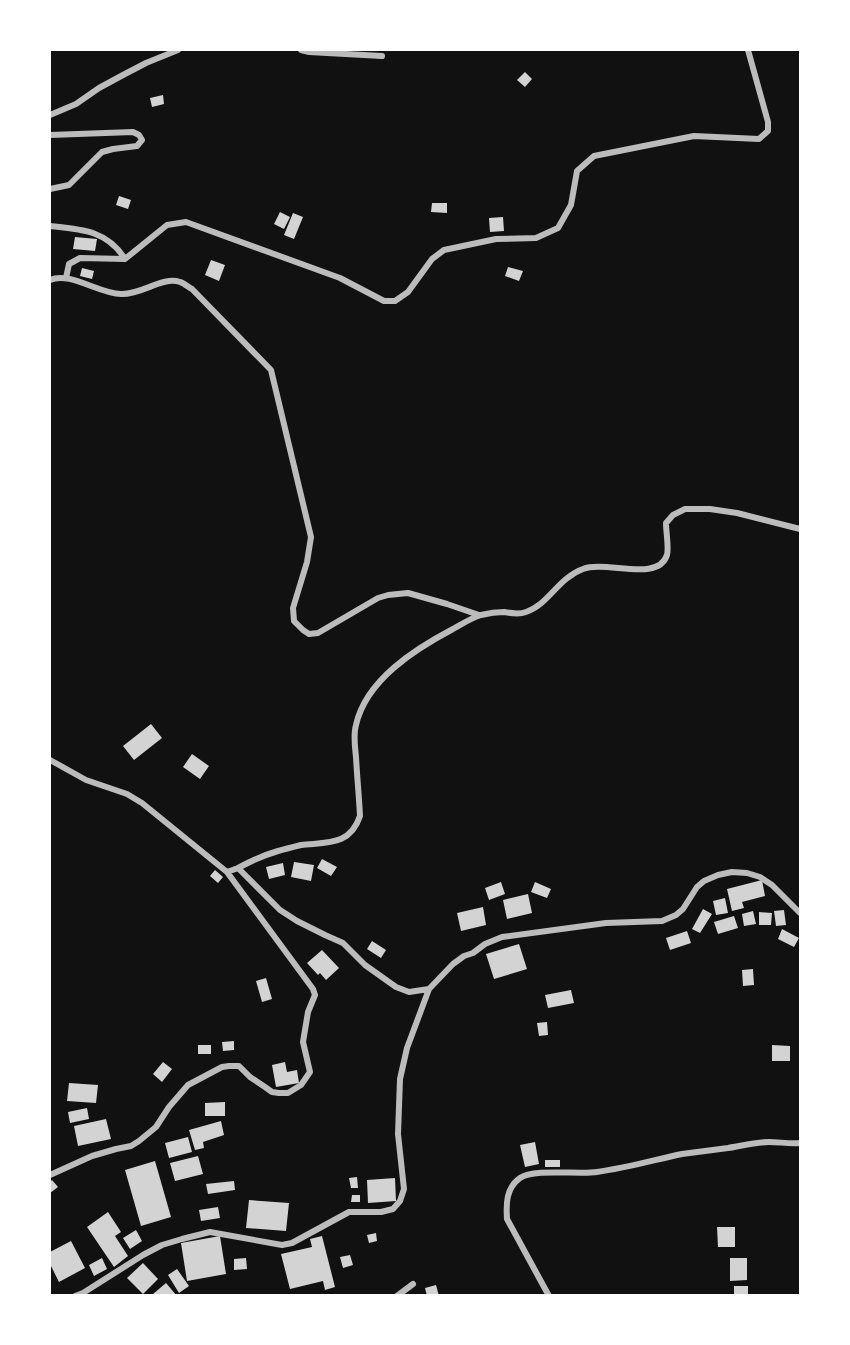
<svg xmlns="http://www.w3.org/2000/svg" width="850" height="1345" font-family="Roboto,sans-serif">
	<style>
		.building { fill: #d3d3d3 }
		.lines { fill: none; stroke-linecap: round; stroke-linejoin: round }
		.minor { stroke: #bcbcbc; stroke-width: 6 }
	</style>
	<rect width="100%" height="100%" fill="#111"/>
	<path class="building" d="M 525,72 L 532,79 L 525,87 L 517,80 Z
		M 163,95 L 164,104 L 152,107 L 150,98 Z
		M 119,196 L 131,200 L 128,209 L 116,205 Z
		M 432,203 L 447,203 L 447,213 L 431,212 Z
		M 280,212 L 290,217 L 284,229 L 274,224 Z
		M 293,213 L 303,217 L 294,239 L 284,235 Z
		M 503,217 L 504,231 L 490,232 L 489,218 Z
		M 75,237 L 97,239 L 95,251 L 73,249 Z
		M 211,260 L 225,265 L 219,281 L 205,275 Z
		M 508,267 L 523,271 L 519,281 L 505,276 Z
		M 82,268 L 94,271 L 92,279 L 80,276 Z
		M 151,724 L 162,738 L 134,760 L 123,746 Z
		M 192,754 L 209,766 L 200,779 L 183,767 Z
		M 322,859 L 337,867 L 331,876 L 317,868 Z
		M 294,862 L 314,865 L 311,881 L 291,877 Z
		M 283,863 L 285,875 L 269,879 L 266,867 Z
		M 215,870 L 223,877 L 218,883 L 210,876 Z
		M 762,880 L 765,896 L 742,902 L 744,908 L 732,911 L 727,889 Z
		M 501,882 L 505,894 L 489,900 L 485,888 Z
		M 535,882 L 551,889 L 547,898 L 531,892 Z
		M 528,894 L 532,913 L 507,919 L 503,900 Z
		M 725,898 L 728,913 L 716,915 L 713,901 Z
		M 483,907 L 486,925 L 461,931 L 457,913 Z
		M 703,909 L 712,914 L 700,933 L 692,929 Z
		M 784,910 L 786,925 L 776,926 L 774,911 Z
		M 753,911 L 756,924 L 744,926 L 742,914 Z
		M 759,912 L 772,913 L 771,925 L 759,925 Z
		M 734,916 L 738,928 L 718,934 L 714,922 Z
		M 782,929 L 799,938 L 794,947 L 778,939 Z
		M 687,931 L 691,943 L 670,950 L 666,938 Z
		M 372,941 L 386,950 L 381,958 L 367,949 Z
		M 519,944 L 527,969 L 494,979 L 486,954 Z
		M 322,950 L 339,968 L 326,980 L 320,973 L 318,975 L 307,963 Z
		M 753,969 L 754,985 L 743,986 L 742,970 Z
		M 266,978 L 272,999 L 262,1002 L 256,981 Z
		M 571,990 L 574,1003 L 548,1008 L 545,995 Z
		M 547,1022 L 548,1035 L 539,1036 L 537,1023 Z
		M 234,1041 L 234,1050 L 223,1051 L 222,1042 Z
		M 198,1045 L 211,1045 L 211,1054 L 198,1054 Z
		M 772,1045 L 790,1046 L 790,1061 L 772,1061 Z
		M 163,1062 L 172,1069 L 162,1082 L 153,1074 Z
		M 285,1062 L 287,1072 L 297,1070 L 299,1083 L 276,1087 L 272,1065 Z
		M 69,1083 L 98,1085 L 96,1103 L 67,1101 Z
		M 225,1102 L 225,1116 L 205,1116 L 205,1103 Z
		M 87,1108 L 89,1119 L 70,1123 L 68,1112 Z
		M 106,1119 L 111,1139 L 78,1146 L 74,1126 Z
		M 221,1121 L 224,1135 L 203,1142 L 204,1148 L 195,1150 L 189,1130 Z
		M 188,1137 L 192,1152 L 169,1158 L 165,1143 Z
		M 535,1142 L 539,1164 L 525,1167 L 520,1145 Z
		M 198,1156 L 203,1174 L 175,1181 L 170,1163 Z
		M 545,1160 L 560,1160 L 560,1167 L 545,1167 Z
		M 155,1161 L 171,1217 L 141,1226 L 125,1170 Z
		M 357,1177 L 358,1188 L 351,1188 L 349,1178 Z
		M 395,1178 L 396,1201 L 368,1203 L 367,1180 Z
		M 52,1180 L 58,1187 L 50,1193 L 50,1182 Z
		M 234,1181 L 235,1190 L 208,1194 L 206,1184 Z
		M 352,1195 L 360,1195 L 360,1202 L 351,1202 Z
		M 249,1200 L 289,1203 L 286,1231 L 246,1228 Z
		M 218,1207 L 220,1218 L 201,1221 L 199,1210 Z
		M 108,1212 L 121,1232 L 115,1236 L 128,1256 L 114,1267 L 87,1227 Z
		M 717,1227 L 735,1227 L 735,1247 L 718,1247 Z
		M 136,1230 L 142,1241 L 130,1249 L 123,1238 Z
		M 376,1233 L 377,1241 L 369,1243 L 367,1235 Z
		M 220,1236 L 226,1274 L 187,1281 L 181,1243 Z
		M 322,1236 L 335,1287 L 325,1290 L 323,1281 L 290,1289 L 281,1254 L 312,1247 L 310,1239 Z
		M 71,1241 L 85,1268 L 59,1282 L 50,1264 L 50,1252 Z
		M 350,1255 L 353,1265 L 343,1268 L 340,1257 Z
		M 102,1258 L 107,1269 L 94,1276 L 89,1265 Z
		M 246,1258 L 247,1269 L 234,1270 L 234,1259 Z
		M 730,1258 L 747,1258 L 747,1280 L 730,1281 Z
		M 143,1263 L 158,1279 L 143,1294 L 127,1278 Z
		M 177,1269 L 189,1286 L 179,1293 L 168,1275 Z
		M 166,1283 L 177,1296 L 155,1296 L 153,1294 Z
		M 436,1285 L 439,1296 L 427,1296 L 425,1288 Z
		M 734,1286 L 748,1286 L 748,1296 L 734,1296 Z"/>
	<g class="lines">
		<path class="minor" d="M 301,50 L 309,52 L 382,56
			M 50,115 L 76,104 L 99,88 L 123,75 L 146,63 L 178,50
			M 50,135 L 133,132 L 139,135 L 142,140 L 137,146 L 113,149 L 102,152 L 69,185 L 50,189
			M 50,226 C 80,229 107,230 125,259
			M 66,278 L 69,264 L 80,258 L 125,259 L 167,225 L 186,222 L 340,278 L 384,301 L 395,301 L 408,292 L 432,259 L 444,250 L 496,239 L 536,238 L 558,228 L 571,205 L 577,171 L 594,156 L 694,136 L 759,139 L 768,131 L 768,122 L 748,50
			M 50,280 C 70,271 99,294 121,294 C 142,295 162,276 180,282 C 184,283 188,287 192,289 L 271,370 L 311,537 L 307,562 L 293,608 L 294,621 L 303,630 L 309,634 L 318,633 L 378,598 L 388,595 L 408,593 L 447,604 L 479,615
			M 50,760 L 86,780 L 127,794 L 142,803 L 227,872 L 313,989 L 315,995 L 308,1012 L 303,1042 L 310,1072 L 301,1085 L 288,1093 L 279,1093 L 272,1092 L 265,1087 L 250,1077 L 239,1066 L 229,1066 L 222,1067 L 188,1085 L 169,1107 L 156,1127 L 139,1141 L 131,1146 L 116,1149 L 92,1156 L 50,1175
			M 238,868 C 251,861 264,855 278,851 C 285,849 293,847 301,845 C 327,842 350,846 360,816 C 359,796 357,776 356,757 C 355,747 353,735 356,725 C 366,680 415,649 453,629 C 462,624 471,618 481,615 C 489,613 496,612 504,612 C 511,613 518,615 526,612 C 548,605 558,578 583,569 C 606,560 658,583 667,555 C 669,548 666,532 666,523 L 673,515 L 685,509 L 710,509 L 737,513 L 800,529
			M 227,872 L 238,868 L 280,910 L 297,921 L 325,935 L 343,943 L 365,965 L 396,987 L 409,992 L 429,989
			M 75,1296 L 83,1293 L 143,1255 L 162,1245 L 182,1239 L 210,1232 L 282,1245 L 292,1243 L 349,1212 L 381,1212 L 393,1209 L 400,1201 L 404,1189 L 398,1134 L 400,1079 L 407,1048 L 429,989 L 453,964 L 464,956 L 473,953 L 485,944 L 502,937 L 606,923 L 662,921 L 676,915 L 683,909 L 697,887 L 704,881 L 718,875 L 732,872 L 747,873 L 760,877 L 772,885 L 800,913
			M 397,1296 L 413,1284
			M 549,1296 L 507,1219 C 506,1204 506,1188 520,1178 C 534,1168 579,1175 597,1172 C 626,1168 654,1160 682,1154 C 697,1152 713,1150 728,1148 C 741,1146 755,1142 769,1142 C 779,1142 790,1144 800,1143"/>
	</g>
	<rect width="850" height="1345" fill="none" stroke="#ffffff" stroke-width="102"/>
</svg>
